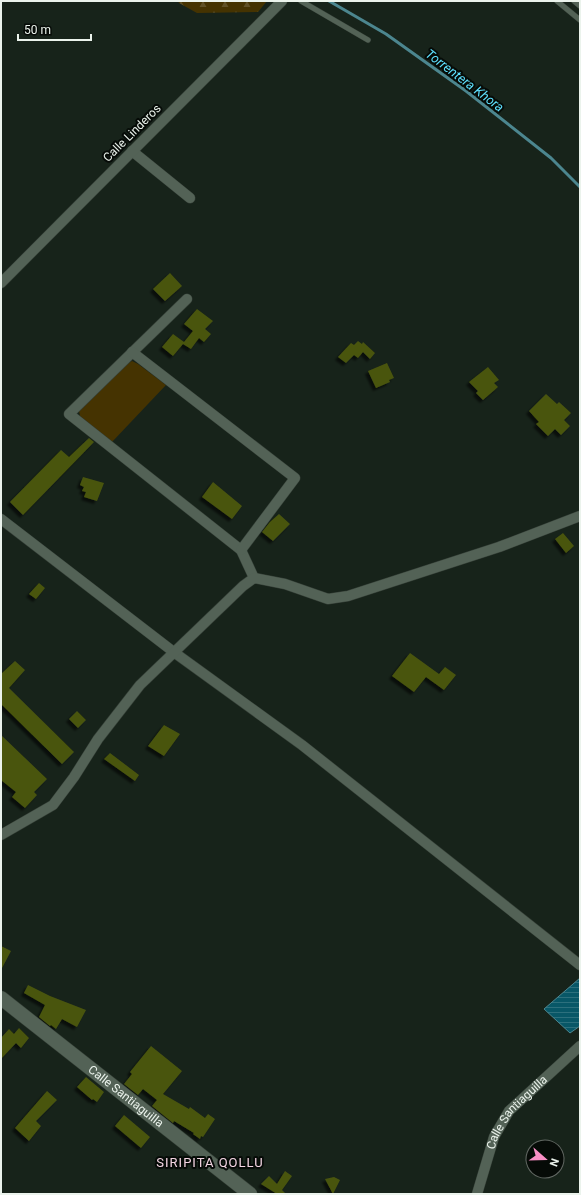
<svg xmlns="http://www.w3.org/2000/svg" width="581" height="1195" font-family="Roboto,sans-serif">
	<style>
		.green { fill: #453301 }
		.forest { fill: url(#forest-firs) }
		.water { fill: url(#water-rules); stroke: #4c868f }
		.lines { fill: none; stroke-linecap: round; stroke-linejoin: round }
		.stream { stroke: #4c868f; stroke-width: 3 }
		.building { fill: #49540f; filter: url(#shadow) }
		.lane-casing { stroke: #364038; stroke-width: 6 }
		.street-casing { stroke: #364038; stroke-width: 11 }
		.secondary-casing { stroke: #364038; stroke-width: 15 }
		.lane { stroke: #536256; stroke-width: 5 }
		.street { stroke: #536256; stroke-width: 10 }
		.secondary { stroke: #536256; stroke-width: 14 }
		.labels { text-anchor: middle; stroke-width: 4; stroke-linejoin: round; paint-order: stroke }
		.street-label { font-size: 12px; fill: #ebf3ec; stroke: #060b07 }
		.water-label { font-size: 13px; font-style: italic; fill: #5ddffd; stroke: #060b07 }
		.neighbourhood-label { font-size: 13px; letter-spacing: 1px; fill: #f5d6e4; stroke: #060b07 }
	</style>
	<defs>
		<pattern id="forest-firs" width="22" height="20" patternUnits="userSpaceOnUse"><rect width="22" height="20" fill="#453301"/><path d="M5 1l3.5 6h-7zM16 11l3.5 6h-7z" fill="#605126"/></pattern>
		<pattern id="water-rules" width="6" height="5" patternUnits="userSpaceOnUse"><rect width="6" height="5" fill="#085767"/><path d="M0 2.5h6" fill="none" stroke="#2c707d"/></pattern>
		<filter id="shadow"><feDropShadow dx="-3" dy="3" stdDeviation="1" flood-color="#0009"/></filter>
	</defs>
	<rect width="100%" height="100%" fill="#17231a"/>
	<path class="green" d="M 132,361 L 138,364 L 166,385 L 112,442 L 80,416 L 79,411 L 127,364 Z"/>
	<path class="forest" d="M 178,1 L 267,1 L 258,12 L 197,13 L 179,3 Z"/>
	<path class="water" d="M 580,978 L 580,1026 L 570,1033 L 544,1009 Z"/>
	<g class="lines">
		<path class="stream" d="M 329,1 L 386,34 L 466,91 L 551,158 L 580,187"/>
	</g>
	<path class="building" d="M 170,273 L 182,286 L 165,301 L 153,289 Z
		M 197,309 L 213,321 L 205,329 L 211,334 L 204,342 L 199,338 L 191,349 L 183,344 L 173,356 L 162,347 L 173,334 L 184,342 L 193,331 L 184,324 Z
		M 358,341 L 362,344 L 363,342 L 375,353 L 370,359 L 363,352 L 358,358 L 354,355 L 346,363 L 338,357 L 351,343 L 354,345 Z
		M 387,363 L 394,378 L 389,380 L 390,382 L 376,388 L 368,371 Z
		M 488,367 L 499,380 L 494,383 L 498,387 L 483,400 L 476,393 L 478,391 L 469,382 Z
		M 546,394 L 557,404 L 559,402 L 571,413 L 564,420 L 570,426 L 561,435 L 555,429 L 548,436 L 536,424 L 539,422 L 529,411 Z
		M 89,438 L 94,442 L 23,515 L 10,502 L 61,450 L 69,457 Z
		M 83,477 L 104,483 L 97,501 L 84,497 L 86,492 L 82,491 L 84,487 L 80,485 Z
		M 213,482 L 242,506 L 232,519 L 202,497 Z
		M 279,514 L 290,524 L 273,541 L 262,532 L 270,522 Z
		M 563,533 L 574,546 L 566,553 L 555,539 Z
		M 39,583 L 45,588 L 36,599 L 29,594 Z
		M 410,653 L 439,674 L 445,667 L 456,675 L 444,690 L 426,677 L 414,692 L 392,676 Z
		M 15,661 L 25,670 L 9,688 L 74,752 L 62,764 L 1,704 L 1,674 Z
		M 77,711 L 86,720 L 78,728 L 69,719 Z
		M 164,725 L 180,734 L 164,756 L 148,746 Z
		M 1,735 L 47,779 L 34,792 L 37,795 L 25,808 L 12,797 L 16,792 L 1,780 Z
		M 110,753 L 139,775 L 135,781 L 104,759 Z
		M 1,946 L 11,951 L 1,970 Z
		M 28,985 L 50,996 L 86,1010 L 77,1027 L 62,1019 L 56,1029 L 51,1025 L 50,1026 L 39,1017 L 45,1005 L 24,993 Z
		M 19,1028 L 29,1038 L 21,1048 L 16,1043 L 1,1059 L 1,1038 L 9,1029 L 14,1034 Z
		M 151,1046 L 182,1071 L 163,1094 L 189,1109 L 190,1107 L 205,1118 L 208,1114 L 215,1119 L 203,1137 L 201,1136 L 200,1139 L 193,1134 L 194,1133 L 174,1121 L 173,1123 L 152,1106 L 157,1100 L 143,1089 L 138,1095 L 124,1084 L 132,1074 L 130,1072 Z
		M 86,1077 L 104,1092 L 97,1102 L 93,1099 L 92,1100 L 77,1087 Z
		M 47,1091 L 57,1100 L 36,1121 L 41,1126 L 29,1141 L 15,1128 Z
		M 124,1115 L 150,1137 L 141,1148 L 115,1126 Z
		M 285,1171 L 292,1176 L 282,1190 L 286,1194 L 277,1194 L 261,1184 L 269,1176 L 277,1184 Z
		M 334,1177 L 340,1180 L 333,1194 L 325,1179 Z"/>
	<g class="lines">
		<g class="lane-casing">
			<path id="lane" d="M 301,1 L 368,40
				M 557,1 L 580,20
				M 574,1 L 580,6"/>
		</g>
		<g class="street-casing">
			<g id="street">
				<path d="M 132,151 L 190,198"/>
				<path d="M 1,283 L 282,1"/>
				<path d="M 187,299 L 69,414 L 241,550 L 254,578"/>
				<path d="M 132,352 L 295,478 L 241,550"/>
				<path d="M 1,519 L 175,653 L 302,745 L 580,965"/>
				<path d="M 1,835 L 53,805 L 74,777 L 98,739 L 140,685 L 243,586 L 254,578 L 285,584 L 328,599 L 348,596 L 499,547 L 580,516"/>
				<path id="s1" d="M 477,1194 L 494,1137 L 509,1111 L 580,1046"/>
			</g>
		</g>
		<g class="secondary-casing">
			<g id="secondary">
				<path id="s2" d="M 1,998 L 250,1194"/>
			</g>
		</g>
		<use href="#lane" class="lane"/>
		<use href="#street" class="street"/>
		<use href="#secondary" class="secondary"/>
	</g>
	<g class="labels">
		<g class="street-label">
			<text transform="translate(132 133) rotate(-45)" y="4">Calle Linderos</text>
			<text dy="4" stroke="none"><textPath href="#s2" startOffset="159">Calle Santiaguilla</textPath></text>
			<text dy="4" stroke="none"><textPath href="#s1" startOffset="93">Calle Santiaguilla</textPath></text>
		</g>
		<g class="water-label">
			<text transform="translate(465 80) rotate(37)" y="5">Torrentera Khora</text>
		</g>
		<g class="neighbourhood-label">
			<text x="210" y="1167">SIRIPITA QOLLU</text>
		</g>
	</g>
	<rect width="581" height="1195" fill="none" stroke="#ebf3ec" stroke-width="4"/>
	<g transform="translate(545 1159) rotate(110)"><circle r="19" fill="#060b07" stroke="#626863"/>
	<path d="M0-3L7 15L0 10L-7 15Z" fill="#fa8fc6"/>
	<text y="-6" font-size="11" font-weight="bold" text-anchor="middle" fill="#ebf3ec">N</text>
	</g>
	<path d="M18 34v6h73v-6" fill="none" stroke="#ebf3ec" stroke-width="2"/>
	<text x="24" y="34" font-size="12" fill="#ebf3ec" stroke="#060b07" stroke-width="3" paint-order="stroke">50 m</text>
</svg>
